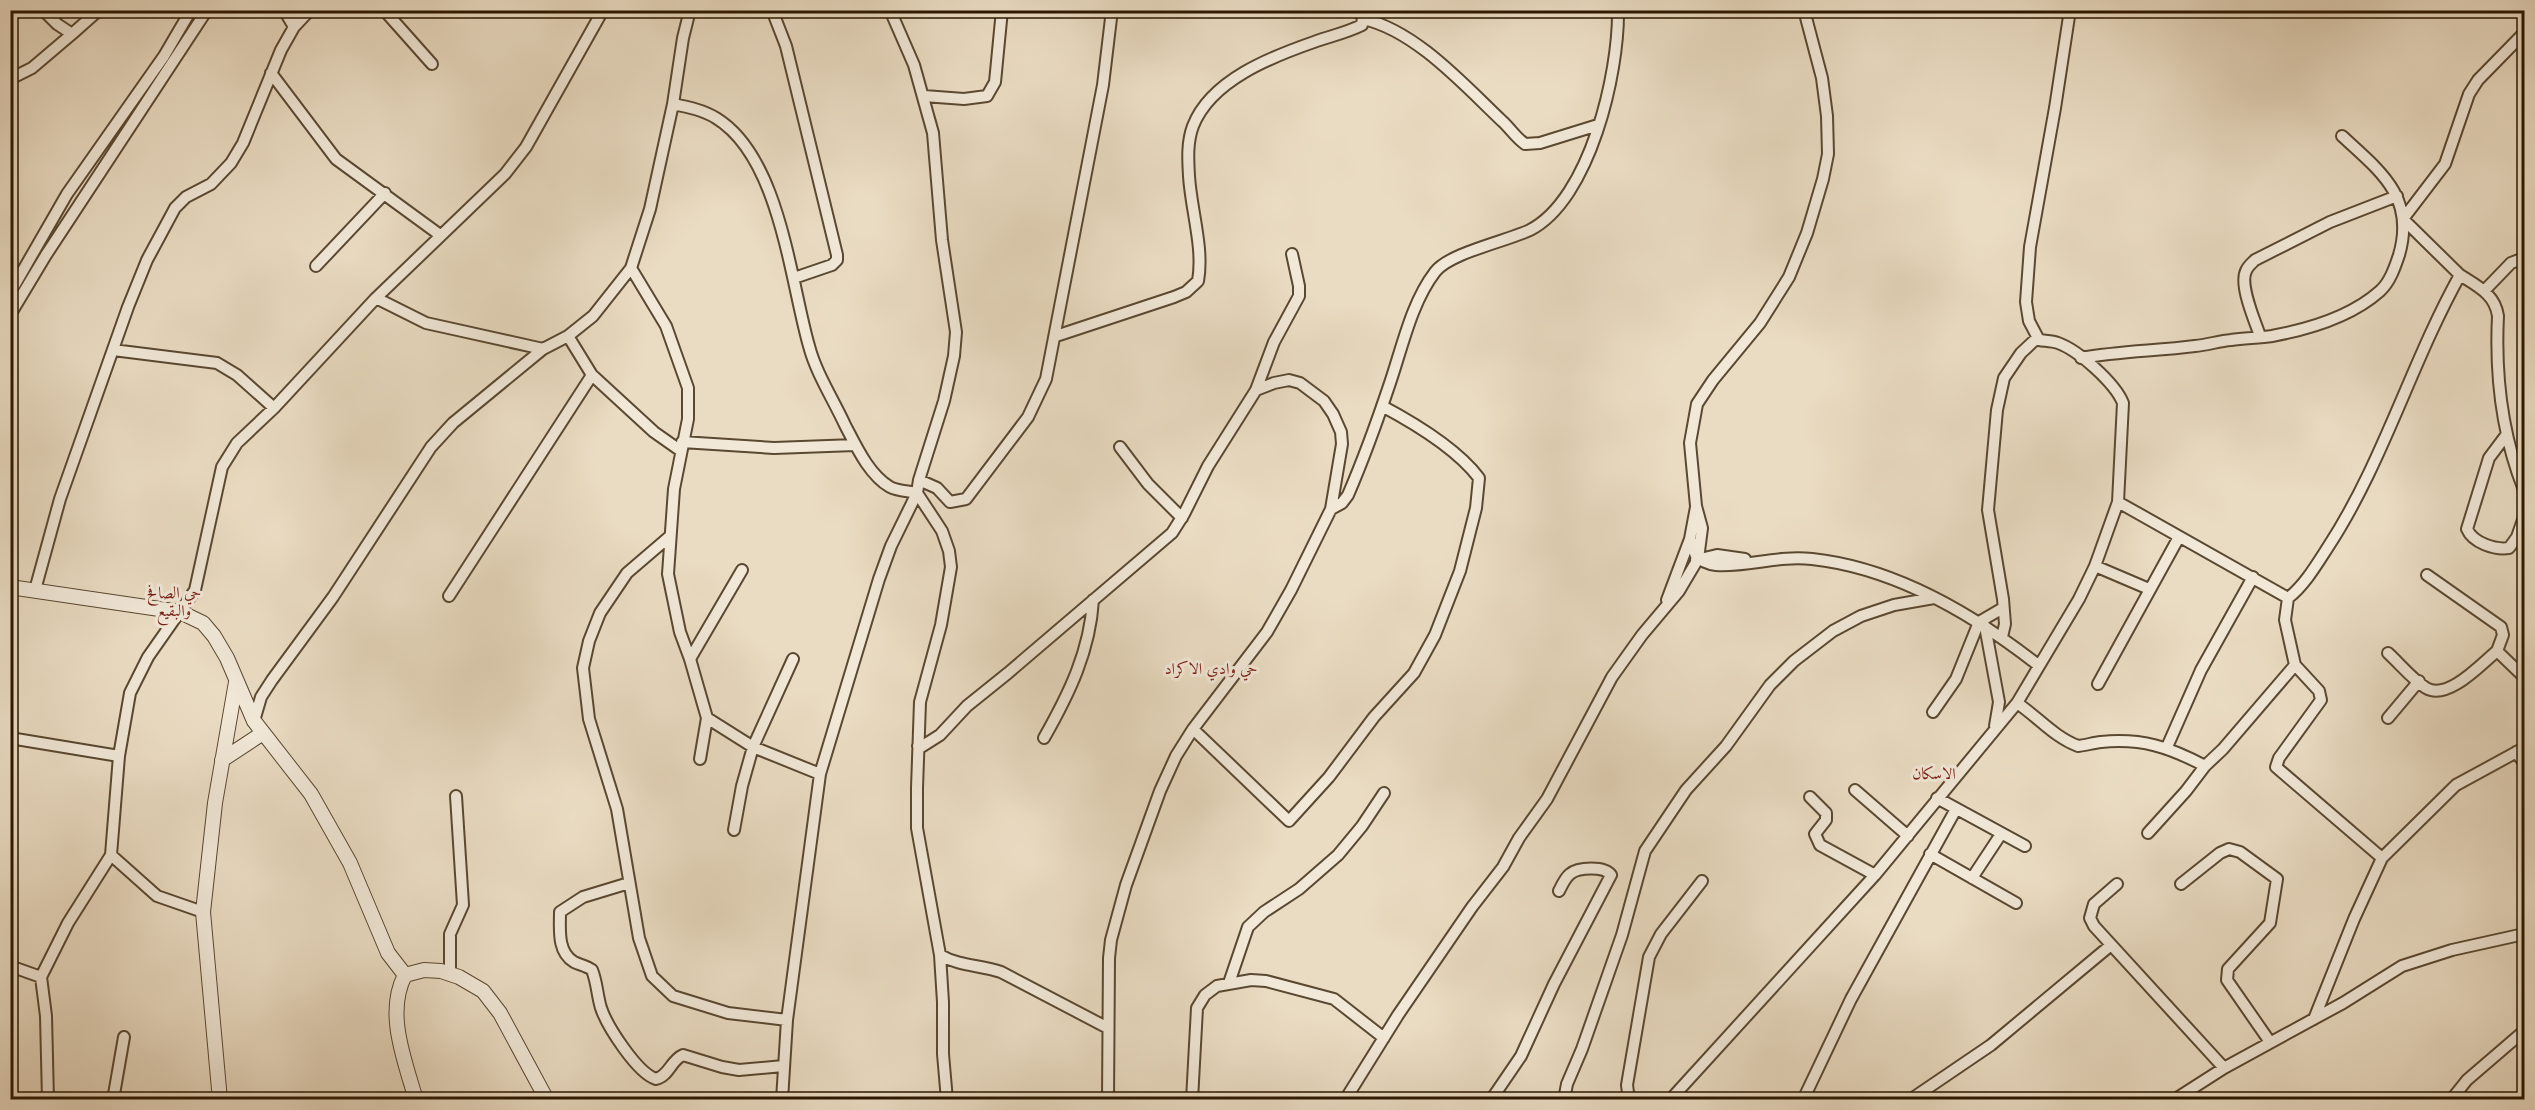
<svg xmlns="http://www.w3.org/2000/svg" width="2535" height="1110" font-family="'Libre Caslon Text',Amiri,serif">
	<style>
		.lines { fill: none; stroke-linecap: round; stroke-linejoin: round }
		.minor-casing { stroke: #5a4831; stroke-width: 14 }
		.tertiary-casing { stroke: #5a4831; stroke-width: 16 }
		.minor { stroke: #f1e8d8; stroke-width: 10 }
		.tertiary { stroke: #f1e8d8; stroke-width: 14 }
		.labels { text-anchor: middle; stroke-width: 6; stroke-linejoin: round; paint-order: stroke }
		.neighbourhood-label { font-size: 16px; fill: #7a1f14; stroke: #f1e8d8 }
	</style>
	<rect width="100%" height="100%" fill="#eadcc3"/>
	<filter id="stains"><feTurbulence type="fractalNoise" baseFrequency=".00333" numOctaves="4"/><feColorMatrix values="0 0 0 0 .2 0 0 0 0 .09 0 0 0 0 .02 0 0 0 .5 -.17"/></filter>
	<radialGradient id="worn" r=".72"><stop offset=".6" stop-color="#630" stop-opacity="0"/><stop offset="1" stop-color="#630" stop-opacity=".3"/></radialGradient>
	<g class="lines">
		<g class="minor-casing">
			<path id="minor" d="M 43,10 L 57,24 L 72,34 L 99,10
				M 284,10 L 294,27
				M 384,10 L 432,64
				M 772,10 L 786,46 L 837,255 L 837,260 L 832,265 L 794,278
				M 1363,19 C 1415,30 1464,85 1502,121 C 1510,128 1516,138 1525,144 L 1540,143 L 1598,125
				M 271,73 L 336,159 L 440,235
				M 10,79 L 32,68 L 72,34
				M 924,96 L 964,99 L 987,96 L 995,82 L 1002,10
				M 673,104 C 688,107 703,110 716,118 C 780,157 790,280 809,346 C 816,373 833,399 845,425 C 856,446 869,475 890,487 C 897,491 909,491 917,493 L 942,531 L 949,551 L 951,567 L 941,625 L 920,702 L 917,788 L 917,828 L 940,955 L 943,1002 L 943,1054 L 947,1100
				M 316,266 L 385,193
				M 631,268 L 666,326 L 688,388 L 688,419 L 674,489 L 668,574 L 680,632 L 690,659 L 707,718 L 753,747 L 820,774
				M 2460,275 L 2403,219 L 2445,164 L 2469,94 L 2478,80 L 2524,33
				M 2484,291 L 2511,263 L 2524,258
				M 10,293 L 67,194 L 164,56 L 191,10
				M 376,298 L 426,323 L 543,349
				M 10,315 L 46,255 L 207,10
				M 568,336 L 592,375 L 654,432 L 681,451
				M 1056,336 L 1174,297 L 1186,292 L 1198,281 C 1204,248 1191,210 1189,176 C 1188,159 1187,142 1193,126 C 1211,80 1271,57 1314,42 C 1330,36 1346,33 1362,25 L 1363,16 L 1355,10
				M 2260,336 C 2255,321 2239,285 2246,271 C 2248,266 2252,263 2255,260 L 2330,222 L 2397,196
				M 113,350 L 217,363 L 237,375 L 274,408
				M 2081,358 C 2119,351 2156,351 2195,346 C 2207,345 2219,341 2231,340 C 2244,338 2259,338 2272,336 C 2310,329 2351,317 2380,291 C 2390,282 2395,267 2399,255 C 2416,197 2380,171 2342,136
				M 1256,390 L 1274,342 L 1299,296 L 1299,286 L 1292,254
				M 2507,434 L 2489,458 L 2467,529 C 2473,543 2495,550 2509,548 L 2517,537 L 2524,517
				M 682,442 L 774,448 L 855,445
				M 1120,447 L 1148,484 L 1182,518
				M 919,480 L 937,488 L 950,502 L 966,499 L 1028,417 L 1046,379 L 1103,85 L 1112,10
				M 2118,502 L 2288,598 C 2304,586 2317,564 2328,547 C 2383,463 2411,363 2460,275 C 2477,286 2495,294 2498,316 C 2495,376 2502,435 2524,490
				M 1331,509 L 1342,503 L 1348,495 C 1364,458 1378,419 1391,380 C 1403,344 1412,302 1435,272 C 1449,253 1507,241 1530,230 C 1590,199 1619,73 1618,10
				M 669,537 L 627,573 L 600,613 L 589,641 L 583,668 L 589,719 L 617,809 L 639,938 L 652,976 L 673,996 L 728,1013 L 787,1020
				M 1690,539 L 1696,556 C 1701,561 1708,564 1716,565 C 1748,567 1779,555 1812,559 C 1896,568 1973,614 2038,665
				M 1696,560 L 1717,555 L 1745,559
				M 2095,566 L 2149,589
				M 2427,575 L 2501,627 L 2503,635 L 2497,651
				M 35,590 L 60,499 L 128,307 L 147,260 L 175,208 L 186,197 L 211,184 L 231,163 L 243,143 L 281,50 L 294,27 L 310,10
				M 449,596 L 592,375
				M 1667,600 L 1690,539 L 1696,507
				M 1985,626 L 1999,702 L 1995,726
				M 2002,637 L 2005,624 L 2003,599 L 1988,510 L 1997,410 L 2004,378 L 2021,353 L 2037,338
				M 2388,653 C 2400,664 2412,679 2426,688 C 2448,701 2481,664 2497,651 L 2524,677
				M 690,659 L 742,570
				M 2295,665 L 2319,691 L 2321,700 L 2279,758 L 2276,767 L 2382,858
				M 2098,684 L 2179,537
				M 2017,703 C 2038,717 2054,737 2078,746 C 2086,745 2093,743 2101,742 C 2142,738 2169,747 2205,766
				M 1933,712 L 1956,679 L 1979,622 L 2003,608
				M 2388,718 L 2419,681
				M 254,721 L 261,697 L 272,680 L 333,597 L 431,447 L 453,423 L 543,349 L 568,336 L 593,316 L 631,268 L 650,209 L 673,104 L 683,38 L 690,10
				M 1193,729 L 1289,821 L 1329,777 L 1374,717 L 1414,673 L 1435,635 L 1460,571 L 1476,508 L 1479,478 C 1457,449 1414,423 1382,406
				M 10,738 L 119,756
				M 1044,738 C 1069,694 1090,651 1093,600
				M 918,746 L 921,747 L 940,735 L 967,706 L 1008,673 L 1172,533 L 1184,514 L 1208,466 L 1256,390 L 1274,383 L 1289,380 L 1300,383 L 1324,401 L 1333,414 L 1341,432 L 1342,444 L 1331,509 L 1291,590 L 1267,632 L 1193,729 L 1176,756 L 1160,791 L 1126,885 L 1111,940 L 1109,958 L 1108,1100
				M 2167,747 L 2201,670 L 2253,577
				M 2516,752 L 2524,763
				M 700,759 L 707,718
				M 1855,790 L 1908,836
				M 1810,797 L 1826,813 L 1826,820 L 1815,834 L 1820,845 L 1875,875
				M 1937,798 L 2025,846
				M 734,830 L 742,786 L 753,747 L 793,659
				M 2148,833 L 2186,791 L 2205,766 L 2223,749 L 2295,665 L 2285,620 L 2288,598
				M 1930,854 L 2016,903
				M 111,855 L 157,896 L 203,912
				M 1972,878 L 2001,834
				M 629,883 L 583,897 L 560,912 C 560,929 557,952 574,962 C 580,965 587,966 592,970 C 597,982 597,995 601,1008 C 607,1026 637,1073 656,1079 C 669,1076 671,1060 683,1055 L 722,1067 L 739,1070 L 783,1066
				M 2117,884 L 2094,904 L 2090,918 L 2094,926 L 2224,1068
				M 2181,884 L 2220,853 L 2229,849 L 2240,852 L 2277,879 L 2270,923 L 2228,969 L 2227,980 L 2270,1042
				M 940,955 C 959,966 980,965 1001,972 L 1108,1028
				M 10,966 L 41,977
				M 450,974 L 450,934 L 463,905 L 456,796
				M 1229,983 L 1248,927 L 1264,912 L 1299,889 L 1338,855 L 1362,826 L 1384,793
				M 2314,1019 L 2354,919 L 2382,858 L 2456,785 L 2524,748
				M 48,1100 L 46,1016 L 41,977 L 68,923 L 111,855 L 119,756 L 130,693 L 148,657 L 195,590 L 222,467 L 237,443 L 274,408 L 376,298 L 505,174 L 526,147 L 603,10
				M 113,1100 L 124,1037
				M 782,1100 L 787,1020 L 820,774 L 879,579 L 891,546 L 917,493 L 919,480 L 944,401 L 954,356 L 956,332 L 942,240 L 933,133 L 914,65 L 890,10
				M 1192,1100 L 1197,1008 L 1205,995 L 1217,986 L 1251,980 L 1266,981 L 1334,999 L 1384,1038
				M 1345,1100 L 1398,1015 L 1472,907 L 1503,867 L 1519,838 L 1547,799 L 1612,677 L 1642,635 L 1679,591 L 1698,559 L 1702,528 L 1696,506 L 1690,443 L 1697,404 L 1713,380 L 1760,323 L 1789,277 L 1807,233 L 1823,179 L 1828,154 L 1827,116 L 1822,78 L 1804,10
				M 1491,1100 L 1521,1056 L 1554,984 L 1611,875 C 1605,866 1578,867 1570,874 C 1565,878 1562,885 1559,891
				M 1564,1100 L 1567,1084 L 1582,1049 L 1622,935 L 1645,851 L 1686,790 L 1726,746 L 1770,685 L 1794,661 L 1833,631 L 1861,616 L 1894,605 L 1934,598
				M 1629,1100 L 1627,1085 L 1649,957 L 1661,934 L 1702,881
				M 1670,1100 L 1875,875 L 2017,703 L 2079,599 L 2095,566 L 2118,502 L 2123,403 C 2115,383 2078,350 2058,343 C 2052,341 2045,341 2039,340 L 2029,321 L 2026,302 L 2030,247 L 2055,108 L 2070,10
				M 1803,1100 L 1851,999 L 1956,809
				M 1910,1100 L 1991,1045 L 2111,945
				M 2174,1100 L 2224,1068 L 2343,1003 L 2402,966 L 2452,950 L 2524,934
				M 2451,1100 L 2467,1080 L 2524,1031"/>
		</g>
		<g class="tertiary-casing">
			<path id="tertiary" d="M 10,587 L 180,612 L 203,623 L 214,636 L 227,658 L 254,721 L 311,794 L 350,863 L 388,953 L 405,975
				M 222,760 L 263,733
				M 220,1100 L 203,912 L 215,803 L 236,682
				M 416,1100 C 405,1061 385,1013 405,975 L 424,970 L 441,971 L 459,977 L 483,991 L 500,1013 L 547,1100"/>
		</g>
		<use href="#minor" class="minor"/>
		<use href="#tertiary" class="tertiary"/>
	</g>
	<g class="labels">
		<g class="neighbourhood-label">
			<text x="174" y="598">حي الصافح<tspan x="174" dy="18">والبقيع</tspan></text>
			<text x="1211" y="674">حي وادي الاكراد</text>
			<text x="1934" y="779">الاسكان</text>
		</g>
	</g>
	<rect width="2535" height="1110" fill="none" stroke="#eadcc3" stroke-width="36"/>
	<rect x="12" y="12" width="2511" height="1086" fill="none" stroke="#2a1700" stroke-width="3"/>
	<rect x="18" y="18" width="2499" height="1074" fill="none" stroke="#2a1700" stroke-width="1.5"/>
	<rect width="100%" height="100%" filter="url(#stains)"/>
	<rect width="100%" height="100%" fill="url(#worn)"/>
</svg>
